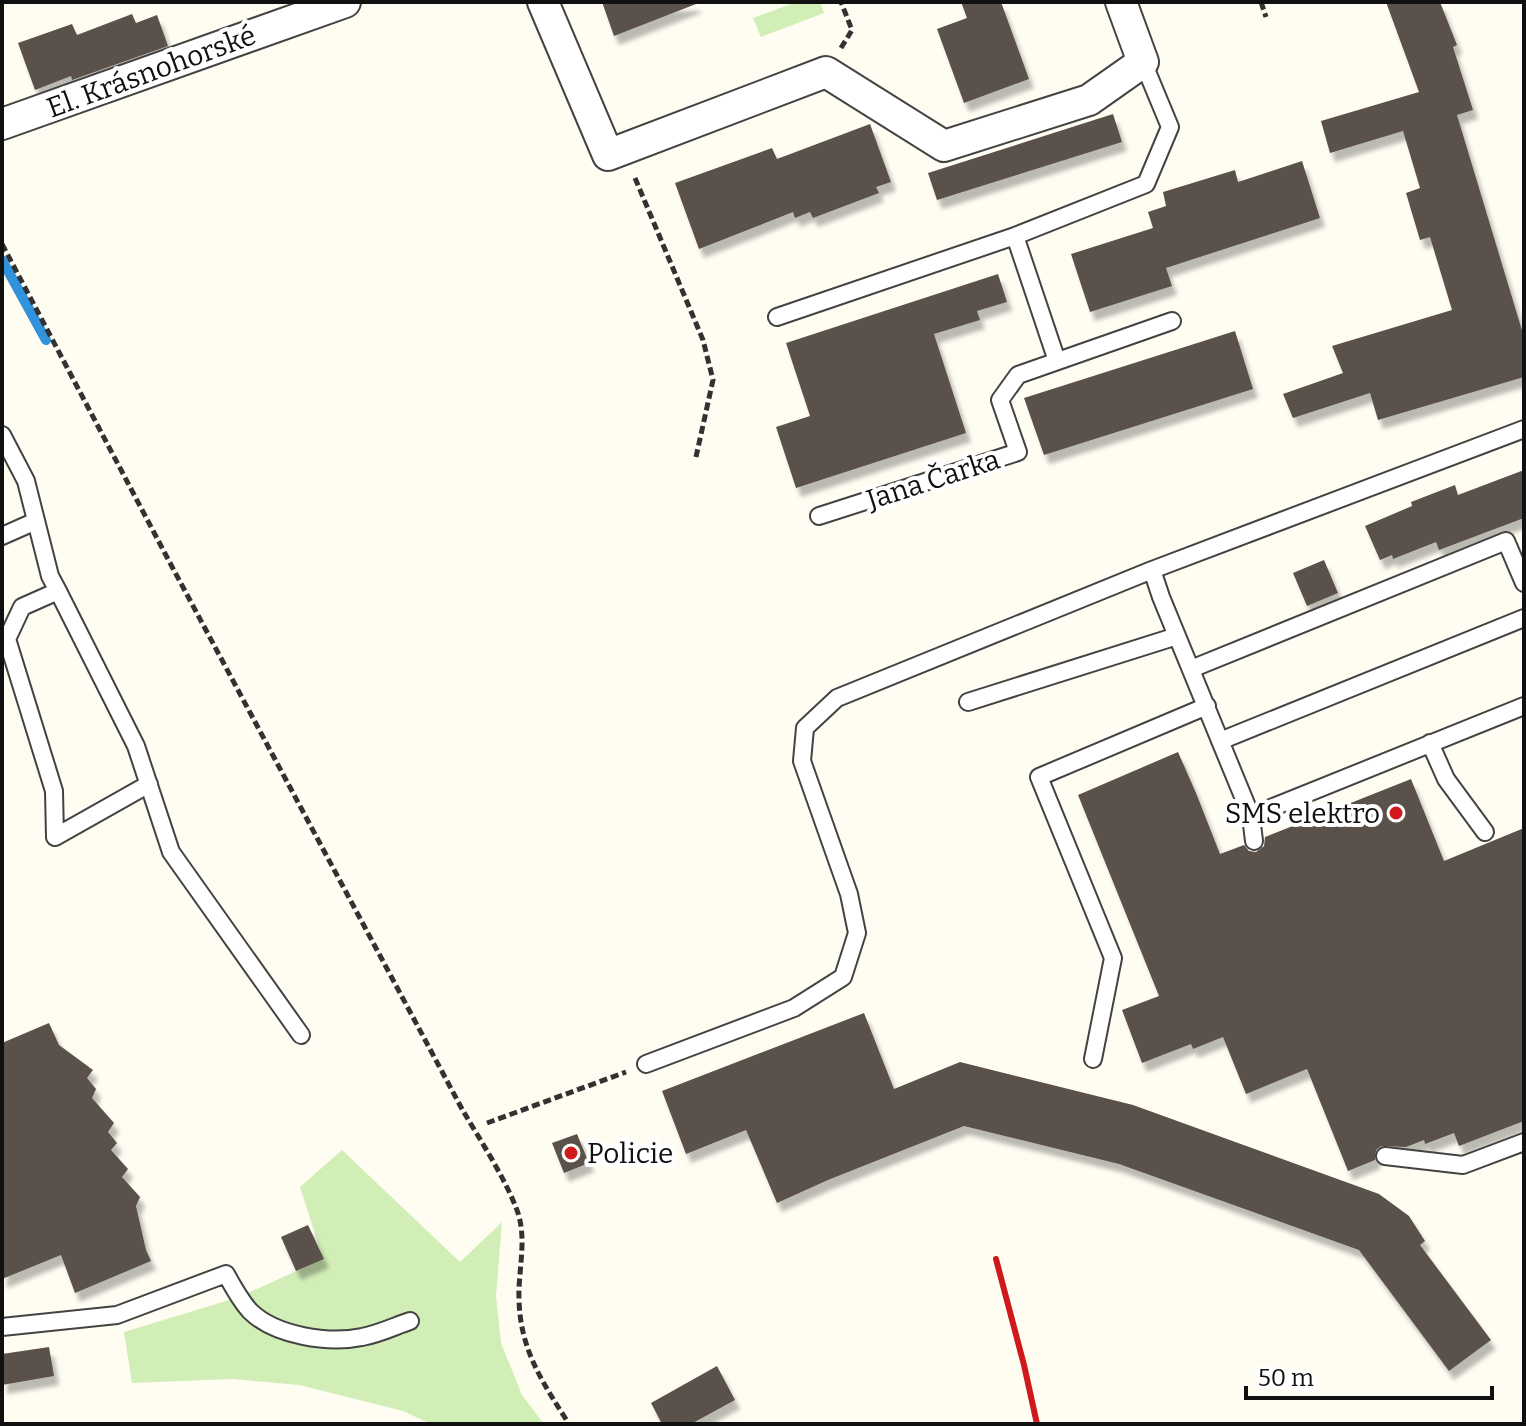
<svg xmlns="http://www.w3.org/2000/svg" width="1526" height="1426" font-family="Bitter,serif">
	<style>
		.green { fill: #d2eeb7 }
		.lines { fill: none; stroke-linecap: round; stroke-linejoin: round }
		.stream { stroke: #3193db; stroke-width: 10 }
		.building { fill: #5a514b; filter: url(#shadow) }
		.service-casing { stroke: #434343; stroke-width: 20 }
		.minor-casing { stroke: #434343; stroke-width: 34 }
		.path { stroke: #323232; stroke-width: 5; stroke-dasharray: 8 4; stroke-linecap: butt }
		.service { stroke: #fff; stroke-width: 16 }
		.minor { stroke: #fff; stroke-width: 30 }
		.rail { stroke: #cf191d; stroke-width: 6 }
		.poi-dot { fill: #cf191d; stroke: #fff; stroke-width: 3 }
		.labels { text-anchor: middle; stroke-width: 8; stroke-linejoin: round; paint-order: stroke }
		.street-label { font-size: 28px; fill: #101010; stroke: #fff }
		.poi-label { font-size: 28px; fill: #101010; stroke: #fff; text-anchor: end }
	</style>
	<defs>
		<filter id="shadow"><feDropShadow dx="5" dy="9" stdDeviation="2" flood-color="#0004"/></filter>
	</defs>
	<rect width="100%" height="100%" fill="#fffdf2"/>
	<path class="green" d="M 796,2 L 820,2 L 824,13 L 761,37 L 753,18 Z
		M 342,1150 L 460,1262 L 502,1222 L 496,1296 L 501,1343 L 522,1395 L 544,1424 L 431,1424 L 403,1411 L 299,1385 L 232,1379 L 132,1383 L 124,1332 L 239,1297 L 323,1259 L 300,1187 Z"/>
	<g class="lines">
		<path class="stream" d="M 2,260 L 46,340"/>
	</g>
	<path class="building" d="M 602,2 L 696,2 L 696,4 L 614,36 Z
		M 961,2 L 1001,2 L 1029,79 L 964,103 L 937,29 L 967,18 Z
		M 1386,2 L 1440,2 L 1457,45 L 1453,47 L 1473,110 L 1457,115 L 1524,337 L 1524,377 L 1378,420 L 1370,393 L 1293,418 L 1283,394 L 1343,373 L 1332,346 L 1452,310 L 1430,237 L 1420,240 L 1406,193 L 1420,188 L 1403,131 L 1330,153 L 1321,121 L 1419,92 Z
		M 132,14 L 136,23 L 157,15 L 168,46 L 72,80 L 71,76 L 35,90 L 18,43 L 72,24 L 77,35 Z
		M 1113,114 L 1122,142 L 937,200 L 928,173 Z
		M 870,124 L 891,182 L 876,187 L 879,193 L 813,218 L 810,212 L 795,218 L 793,212 L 699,249 L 675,183 L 772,148 L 777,159 Z
		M 1302,161 L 1320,218 L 1166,268 L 1172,286 L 1090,312 L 1071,254 L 1153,228 L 1148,212 L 1166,206 L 1163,192 L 1235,170 L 1238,182 Z
		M 998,274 L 1007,302 L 977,311 L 980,320 L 934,334 L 966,433 L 796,488 L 776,427 L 810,416 L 786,343 Z
		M 1235,331 L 1253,389 L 1044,455 L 1024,398 Z
		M 1524,470 L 1524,518 L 1439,550 L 1436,542 L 1393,559 L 1392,555 L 1380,560 L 1365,526 L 1412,506 L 1411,502 L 1455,485 L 1458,495 Z
		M 1324,560 L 1338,593 L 1307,606 L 1293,573 Z
		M 1178,752 L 1196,793 L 1220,854 L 1244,845 L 1249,851 L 1256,852 L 1264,846 L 1265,837 L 1411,779 L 1444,861 L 1524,828 L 1524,1121 L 1459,1146 L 1454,1133 L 1425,1144 L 1424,1140 L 1406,1147 L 1381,1146 L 1376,1150 L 1375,1160 L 1348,1171 L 1307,1069 L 1246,1094 L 1223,1037 L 1193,1049 L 1191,1044 L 1142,1063 L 1122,1010 L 1159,996 L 1078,795 Z
		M 864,1013 L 894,1089 L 960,1062 L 1133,1105 L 1379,1194 L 1409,1216 L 1425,1241 L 1420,1245 L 1491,1340 L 1449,1371 L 1359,1250 L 1119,1164 L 964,1126 L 828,1180 L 777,1203 L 746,1130 L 686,1154 L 662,1091 Z
		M 49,1023 L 59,1045 L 93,1070 L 87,1078 L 96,1089 L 92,1098 L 114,1123 L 108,1132 L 117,1143 L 111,1150 L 128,1169 L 122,1177 L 140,1197 L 136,1206 L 146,1250 L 151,1261 L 75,1293 L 61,1255 L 2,1279 L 2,1043 Z
		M 577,1134 L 589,1163 L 564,1173 L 552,1143 Z
		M 308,1225 L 324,1259 L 296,1271 L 281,1237 Z
		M 49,1347 L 54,1376 L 2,1385 L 2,1354 Z
		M 717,1366 L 735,1400 L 691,1424 L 662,1424 L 651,1403 Z"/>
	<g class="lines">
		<g class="service-casing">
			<path id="service" d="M 1015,236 L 1057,361
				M 777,317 L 1015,236 L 1146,184 L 1170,127 L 1143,62
				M 2,435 L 26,481 L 50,576 L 58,591
				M 819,516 L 1018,452 L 1000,400 L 1018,375 L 1172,321
				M 2,536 L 36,521
				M 1152,570 L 1161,597 L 1251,816 L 1254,841
				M 1191,669 L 1506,541 L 1524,583
				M 968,702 L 1177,636
				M 1220,741 L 1524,618
				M 1430,743 L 1446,779 L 1485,832
				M 149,784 L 55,837 L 54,791 L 7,639 L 22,607 L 58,591 L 136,746 L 171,852 L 301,1035
				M 1251,816 L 1524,706
				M 1093,1059 L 1113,958 L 1039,777 L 1207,706
				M 646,1064 L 794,1008 L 843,977 L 857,933 L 849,894 L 802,761 L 805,728 L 837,698 L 1152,570 L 1524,429
				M 1385,1156 L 1463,1165 L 1524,1142
				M 2,1327 L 117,1315 L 226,1274 C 233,1287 240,1300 250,1311 C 275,1336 329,1344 362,1337 C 379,1334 395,1326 410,1321"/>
		</g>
		<g class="minor-casing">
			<path id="minor" d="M 543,2 L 608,155 L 826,72 L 944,146 L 1089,100 L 1143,62 L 1121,2
				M 2,124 L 345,2"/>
		</g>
		<path class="path" d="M 1261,2 L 1266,17
			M 841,48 L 852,30 L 841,2
			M 635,178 L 703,340 L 713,380 L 696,457
			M 2,244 L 169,561 L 462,1109 C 480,1140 506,1179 518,1213 C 527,1241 518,1271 519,1299 C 520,1350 543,1383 569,1424
			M 487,1123 L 626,1072"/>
		<use href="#service" class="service"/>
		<use href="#minor" class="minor"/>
		<path class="rail" d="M 996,1259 L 1024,1365 L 1037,1424"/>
	</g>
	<g class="poi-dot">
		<circle cx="1396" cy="813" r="8"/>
		<circle cx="571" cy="1153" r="8"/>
	</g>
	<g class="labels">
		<g class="street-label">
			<text transform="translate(151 71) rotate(-20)" y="10">El. Krásnohorské</text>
			<text transform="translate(933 479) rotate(-18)" y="10">Jana Čarka</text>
		</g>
		<g class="poi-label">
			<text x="1380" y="823">SMS elektro</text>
			<text x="587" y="1163" text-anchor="start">Policie</text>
		</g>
	</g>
	<rect width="1526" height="1426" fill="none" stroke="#101010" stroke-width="8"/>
	<path d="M1246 1386v12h246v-12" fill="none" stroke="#101010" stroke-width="4"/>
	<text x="1258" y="1386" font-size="24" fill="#101010" stroke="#ffffff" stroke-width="6" paint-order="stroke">50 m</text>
</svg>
